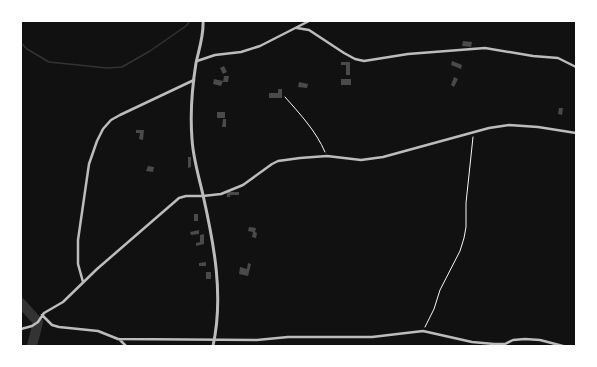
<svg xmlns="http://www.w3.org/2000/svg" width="597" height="367" font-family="'PT Sans',sans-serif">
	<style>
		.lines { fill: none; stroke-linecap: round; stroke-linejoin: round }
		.stream { stroke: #333; stroke-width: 1.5 }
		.river { stroke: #333; stroke-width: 10 }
		.building { fill: #4a4a4a }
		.path { stroke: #f5f5f5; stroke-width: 1 }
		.minor { stroke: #bcbcbc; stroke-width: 2.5 }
		.tertiary { stroke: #bcbcbc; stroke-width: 3 }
	</style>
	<rect width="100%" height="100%" fill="#111"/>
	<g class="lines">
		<path class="stream" d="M 21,43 L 27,49 L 49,62 L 107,68 L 122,67 L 150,51 L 186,26 L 190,21"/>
		<path class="river" d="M 21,303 L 38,322 L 32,346"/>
	</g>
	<path class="building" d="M 463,41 L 472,42 L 471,47 L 462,46 Z
		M 452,61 L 462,65 L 461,69 L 451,65 Z
		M 341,62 L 350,62 L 350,75 L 346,75 L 346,65 L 341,65 Z
		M 224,66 L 227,72 L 223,74 L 220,68 Z
		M 224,76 L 229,76 L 228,82 L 223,82 Z
		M 454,77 L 458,79 L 454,87 L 451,85 Z
		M 214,79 L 223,81 L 221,86 L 213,84 Z
		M 341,79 L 351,79 L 351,85 L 341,85 Z
		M 299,82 L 308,84 L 307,88 L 298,87 Z
		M 278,89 L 282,89 L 282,98 L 269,98 L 269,93 L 278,93 Z
		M 559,108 L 563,108 L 562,115 L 558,114 Z
		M 217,112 L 225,112 L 225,118 L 217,118 Z
		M 223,119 L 226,119 L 226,127 L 222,127 Z
		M 136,130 L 144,130 L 143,140 L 139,139 L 140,133 L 136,133 Z
		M 188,157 L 191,157 L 191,167 L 188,168 Z
		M 148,166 L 154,167 L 153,172 L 146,171 Z
		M 227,192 L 239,192 L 239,195 L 230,195 L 230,197 L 227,197 Z
		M 194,214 L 198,214 L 198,221 L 194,221 Z
		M 249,227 L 256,228 L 255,232 L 257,233 L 256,238 L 252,237 L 253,232 L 248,231 Z
		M 199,230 L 199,234 L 191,235 L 190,232 Z
		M 204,234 L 204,244 L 196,246 L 196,243 L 200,242 L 200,235 Z
		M 206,262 L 206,266 L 199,266 L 199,263 Z
		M 248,263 L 251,264 L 248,276 L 239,274 L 240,267 L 247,269 Z
		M 206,272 L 211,272 L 211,279 L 206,279 Z"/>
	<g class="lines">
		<path class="path" d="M 285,97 C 300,114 316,131 325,152
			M 425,327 L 434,309 L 440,290 L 460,251 L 464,238 L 466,227 L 466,203 L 473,137"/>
		<path class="minor" d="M 297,28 L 309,30 L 344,53 L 355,59 L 364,61 L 408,54 L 485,48 L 533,56 L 558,58 L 576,67
			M 197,61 L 215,55 L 241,52 L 260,46 L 309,21
			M 83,282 L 78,264 L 78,240 L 89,164 L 97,141 L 103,129 L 111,120 L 120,115 L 194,80
			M 42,315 L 52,325 L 59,327 L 98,331 L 118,339 L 257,340 L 288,337 L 372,337 L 423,331 L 472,342 L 494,344 L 505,344 L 513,340 L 525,339 L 540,340 L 563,346
			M 21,329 L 32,326 L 38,322 L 44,313 L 63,302 L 97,269 L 179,198 L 186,196 L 203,196 L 221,194 L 243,185 L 272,164 L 278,161 L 300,158 L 327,156 L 361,160 L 383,157 L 489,128 L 509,125 L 538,127 L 576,133
			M 119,339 L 126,346"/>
		<path class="tertiary" d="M 203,21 C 204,35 199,49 196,63 C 192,88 190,114 192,139 C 193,158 199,177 203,195 C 214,244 224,296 213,346"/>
	</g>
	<rect width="597" height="367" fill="none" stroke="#ffffff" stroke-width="44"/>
</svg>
